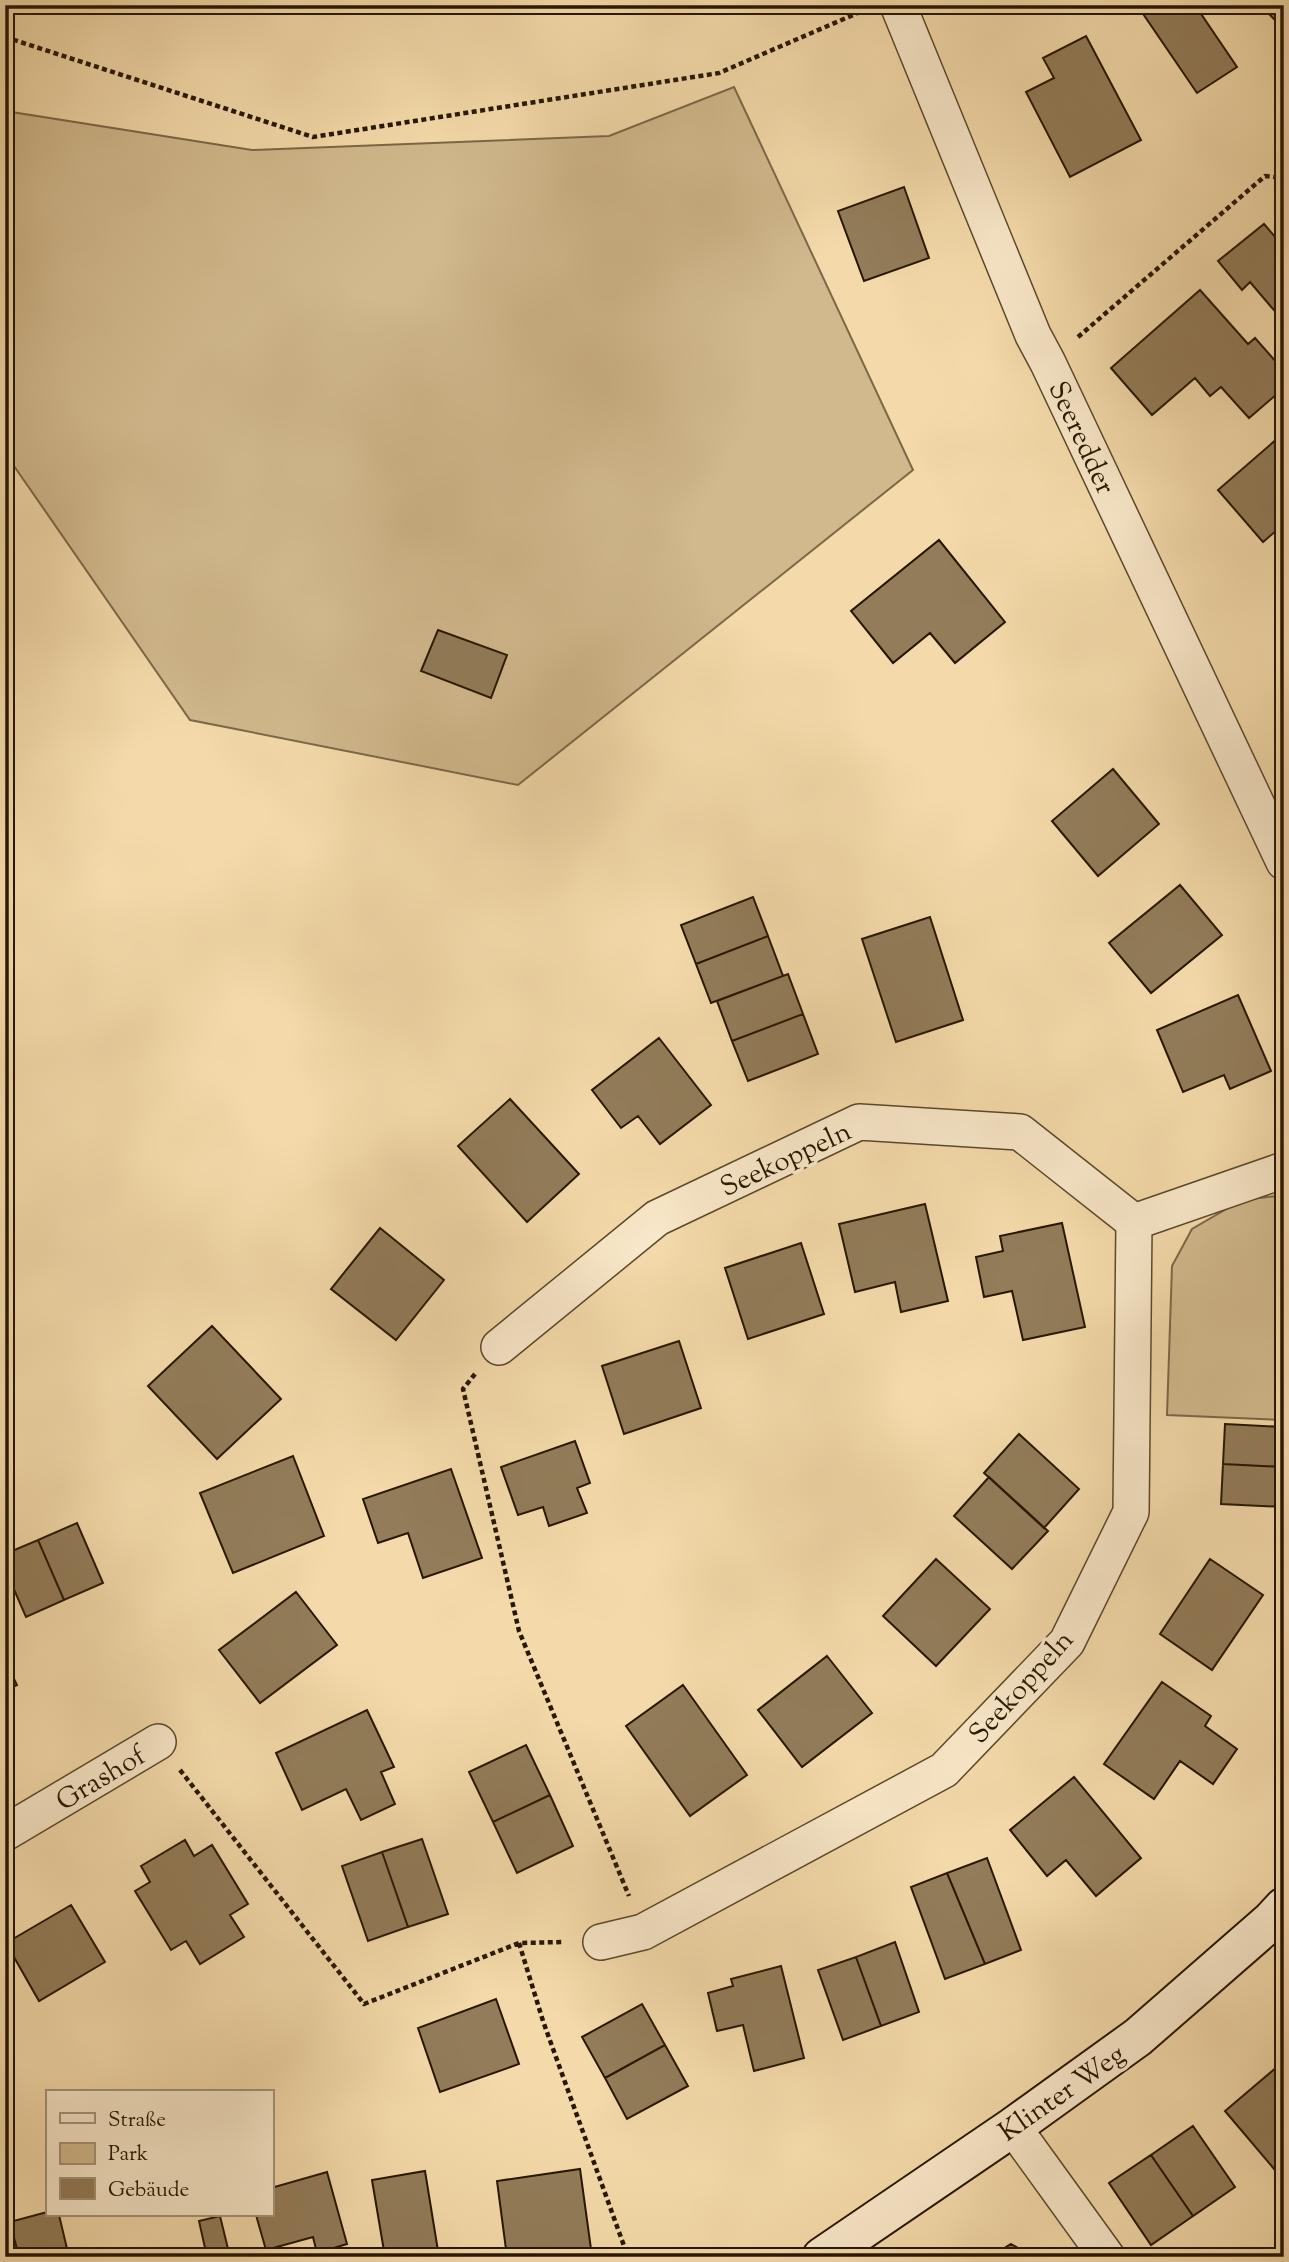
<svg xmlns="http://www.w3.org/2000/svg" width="1289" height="2262" font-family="'Sorts Mill Goudy',serif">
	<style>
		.green { fill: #d1b98d; stroke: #7c6847; stroke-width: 2 }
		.building { fill: #927c59; stroke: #271701; stroke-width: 2 }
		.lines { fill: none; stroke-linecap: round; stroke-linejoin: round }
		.street-casing { stroke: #5a482b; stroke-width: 38 }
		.secondary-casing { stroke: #271701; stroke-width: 42 }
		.path { stroke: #271701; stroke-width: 4.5; stroke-dasharray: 5 3.5; stroke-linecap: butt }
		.street { stroke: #f8e7c8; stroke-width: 35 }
		.secondary { stroke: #f8e7c8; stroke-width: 38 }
		.labels { text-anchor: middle; stroke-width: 7; stroke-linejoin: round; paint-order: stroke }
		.street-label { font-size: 28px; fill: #271701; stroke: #f8e7c8 }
	</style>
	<rect width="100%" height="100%" fill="#f4daaa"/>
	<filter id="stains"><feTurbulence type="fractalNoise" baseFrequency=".00286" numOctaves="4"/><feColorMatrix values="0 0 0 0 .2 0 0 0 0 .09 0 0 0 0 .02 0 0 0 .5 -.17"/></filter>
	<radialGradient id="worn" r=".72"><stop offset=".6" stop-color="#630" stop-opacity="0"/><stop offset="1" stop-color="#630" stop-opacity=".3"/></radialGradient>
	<path class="green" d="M 734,87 L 913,470 L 518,785 L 190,720 L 5,453 L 5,111 L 252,150 L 609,136 Z
		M 1284,1195 L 1284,1420 L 1167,1415 L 1172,1266 L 1192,1229 L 1242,1200 Z"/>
	<path class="building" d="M 1137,5 L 1195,5 L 1237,67 L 1197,93 Z
		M 1264,5 L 1284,5 L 1284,29 L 1262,7 Z
		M 1086,36 L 1141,140 L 1070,177 L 1026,92 L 1054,78 L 1043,58 Z
		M 904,187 L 929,258 L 864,281 L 838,211 Z
		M 1264,224 L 1282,245 L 1284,244 L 1284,322 L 1250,282 L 1242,290 L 1218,261 Z
		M 1200,290 L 1248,344 L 1255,338 L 1284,371 L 1284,388 L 1249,418 L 1221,387 L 1210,396 L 1195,378 L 1152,415 L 1111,368 Z
		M 1278,438 L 1284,445 L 1284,524 L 1263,542 L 1218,490 Z
		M 939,540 L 1005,622 L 955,663 L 930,633 L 893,663 L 851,611 Z
		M 438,630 L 507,655 L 491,698 L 421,671 Z
		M 1113,769 L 1159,824 L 1098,876 L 1052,821 Z
		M 1180,885 L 1222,935 L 1151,993 L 1109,943 Z
		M 753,897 L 768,936 L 696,964 L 681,925 Z
		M 930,917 L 963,1020 L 896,1042 L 862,939 Z
		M 768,936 L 783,976 L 711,1003 L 696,964 Z
		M 788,974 L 803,1014 L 732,1041 L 717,1001 Z
		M 1238,995 L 1271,1071 L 1230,1089 L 1224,1075 L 1183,1092 L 1157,1030 Z
		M 803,1014 L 818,1054 L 748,1081 L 732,1041 Z
		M 659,1038 L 711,1105 L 660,1144 L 638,1116 L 621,1128 L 592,1090 Z
		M 510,1099 L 579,1174 L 527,1222 L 458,1146 Z
		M 925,1204 L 948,1301 L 901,1312 L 895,1282 L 855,1292 L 839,1224 Z
		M 1062,1223 L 1085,1327 L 1023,1340 L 1012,1291 L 984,1297 L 976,1257 L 1003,1251 L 1000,1236 Z
		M 380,1228 L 444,1280 L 396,1340 L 331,1289 Z
		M 801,1243 L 824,1314 L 748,1339 L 725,1268 Z
		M 212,1326 L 281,1399 L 217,1459 L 148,1386 Z
		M 679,1341 L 701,1408 L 624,1434 L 602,1366 Z
		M 1225,1424 L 1284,1427 L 1284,1467 L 1223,1464 Z
		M 1019,1434 L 1079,1489 L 1044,1528 L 984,1473 Z
		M 575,1441 L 590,1483 L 577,1488 L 587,1513 L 549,1526 L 543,1507 L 518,1515 L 501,1467 Z
		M 293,1456 L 324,1536 L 233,1573 L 200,1493 Z
		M 1223,1464 L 1284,1467 L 1284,1507 L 1221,1504 Z
		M 451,1469 L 482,1558 L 423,1578 L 408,1533 L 378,1543 L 363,1499 Z
		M 989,1477 L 1048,1531 L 1012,1569 L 954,1516 Z
		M 77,1523 L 103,1583 L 64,1600 L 38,1540 Z
		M 38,1540 L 64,1600 L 26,1617 L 5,1569 L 5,1554 Z
		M 936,1559 L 990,1609 L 936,1666 L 883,1616 Z
		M 1210,1559 L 1263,1595 L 1212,1670 L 1160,1634 Z
		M 296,1592 L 337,1645 L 260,1703 L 219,1650 Z
		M 827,1656 L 872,1713 L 802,1767 L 758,1710 Z
		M 5,1660 L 17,1685 L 5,1691 Z
		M 1162,1682 L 1211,1716 L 1205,1726 L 1237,1749 L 1213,1784 L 1180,1761 L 1154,1799 L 1104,1764 Z
		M 683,1685 L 747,1775 L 690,1816 L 626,1726 Z
		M 367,1710 L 394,1767 L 381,1772 L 395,1804 L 361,1820 L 346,1789 L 302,1810 L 276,1753 Z
		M 526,1745 L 550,1795 L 493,1822 L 469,1772 Z
		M 1074,1777 L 1141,1858 L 1096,1896 L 1066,1860 L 1047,1876 L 1010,1830 Z
		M 550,1795 L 573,1846 L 517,1873 L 493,1822 Z
		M 422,1839 L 448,1914 L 408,1927 L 382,1852 Z
		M 185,1840 L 194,1856 L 212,1845 L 248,1904 L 230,1915 L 244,1937 L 200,1964 L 186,1941 L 171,1950 L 135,1891 L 150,1882 L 141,1866 Z
		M 382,1852 L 408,1927 L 368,1941 L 342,1866 Z
		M 987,1858 L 1021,1950 L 985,1964 L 947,1873 Z
		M 947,1873 L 985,1964 L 945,1979 L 911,1887 Z
		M 71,1905 L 105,1962 L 39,2001 L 6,1943 Z
		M 895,1942 L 919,2012 L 881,2026 L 856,1957 Z
		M 856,1957 L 881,2026 L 843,2040 L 818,1970 Z
		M 781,1966 L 804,2058 L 754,2071 L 743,2025 L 717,2031 L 708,1993 L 733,1986 L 731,1979 Z
		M 496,1999 L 519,2064 L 440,2092 L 418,2028 Z
		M 642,2004 L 665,2045 L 605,2078 L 582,2037 Z
		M 665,2045 L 688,2086 L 627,2119 L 605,2078 Z
		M 1284,2061 L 1284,2163 L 1275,2170 L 1225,2111 Z
		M 1193,2126 L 1235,2187 L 1193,2216 L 1151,2155 Z
		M 1151,2155 L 1193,2216 L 1151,2245 L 1109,2183 Z
		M 580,2169 L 591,2249 L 540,2257 L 507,2257 L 497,2181 Z
		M 425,2171 L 439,2257 L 385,2257 L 372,2180 Z
		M 327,2172 L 347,2244 L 317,2253 L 313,2237 L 266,2250 L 256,2215 L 271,2215 L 271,2188 Z
		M 47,2212 L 47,2215 L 59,2215 L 69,2257 L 19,2257 L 10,2222 Z
		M 220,2216 L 230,2257 L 207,2257 L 199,2221 Z
		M 1011,2244 L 1034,2257 L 990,2257 Z"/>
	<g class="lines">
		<g class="street-casing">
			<path id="street" d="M 898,5 L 1033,335 L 1048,363 L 1284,862
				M 1134,1222 L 1284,1170
				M 499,1347 L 657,1218 L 859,1122 L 1020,1132 L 1134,1222 L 1131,1512 L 1067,1642 L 944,1770 L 643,1932 L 601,1942
				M 5,1833 L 158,1742
				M 1013,2127 L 1107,2257"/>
		</g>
		<g class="secondary-casing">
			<path id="secondary" d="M 822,2257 L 1013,2127 L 1138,2037 L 1272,1920 L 1284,1907"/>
		</g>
		<path class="path" d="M 5,37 L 313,137 L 719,73 L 860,12
			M 1078,337 L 1265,176 L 1284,178
			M 475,1374 L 463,1389 L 519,1631 L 629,1896
			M 180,1770 L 364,2004 L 519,1943 L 564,1942
			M 519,1943 L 543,2021 L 628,2257"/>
		<use href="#street" class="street"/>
		<use href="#secondary" class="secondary"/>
	</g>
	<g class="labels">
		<g class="street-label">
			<text transform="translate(1083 437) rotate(65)" y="10">Seeredder</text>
			<text transform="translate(785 1158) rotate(-25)" y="10">Seekoppeln</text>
			<text transform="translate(1020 1686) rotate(-48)" y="10">Seekoppeln</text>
			<text transform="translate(100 1777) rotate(-31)" y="10">Grashof</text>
			<text transform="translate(1061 2092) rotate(-35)" y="10">Klinter Weg</text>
		</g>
	</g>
	<rect width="1289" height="2262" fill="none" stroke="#f4daaa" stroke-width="28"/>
	<rect x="7" y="7" width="1275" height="2248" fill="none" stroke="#271701" stroke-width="3.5"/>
	<rect x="14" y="14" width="1261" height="2234" fill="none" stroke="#271701" stroke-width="2"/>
	<rect x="46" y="2090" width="228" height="126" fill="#f8e7c8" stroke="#a49478" stroke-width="2"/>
	<rect x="60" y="2113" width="35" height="10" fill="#f8e7c8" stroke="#a49478" stroke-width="2"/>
	<text x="108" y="2126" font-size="21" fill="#271701">Straße</text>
	<rect x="60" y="2143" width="35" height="21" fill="#d1b98d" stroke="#a49478" stroke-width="2"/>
	<text x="108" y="2160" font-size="21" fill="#271701">Park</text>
	<rect x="60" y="2178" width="35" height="21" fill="#927c59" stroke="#a49478" stroke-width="2"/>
	<text x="108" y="2196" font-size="21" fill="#271701">Gebäude</text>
	<rect width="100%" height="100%" filter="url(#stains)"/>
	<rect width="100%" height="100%" fill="url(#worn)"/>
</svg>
